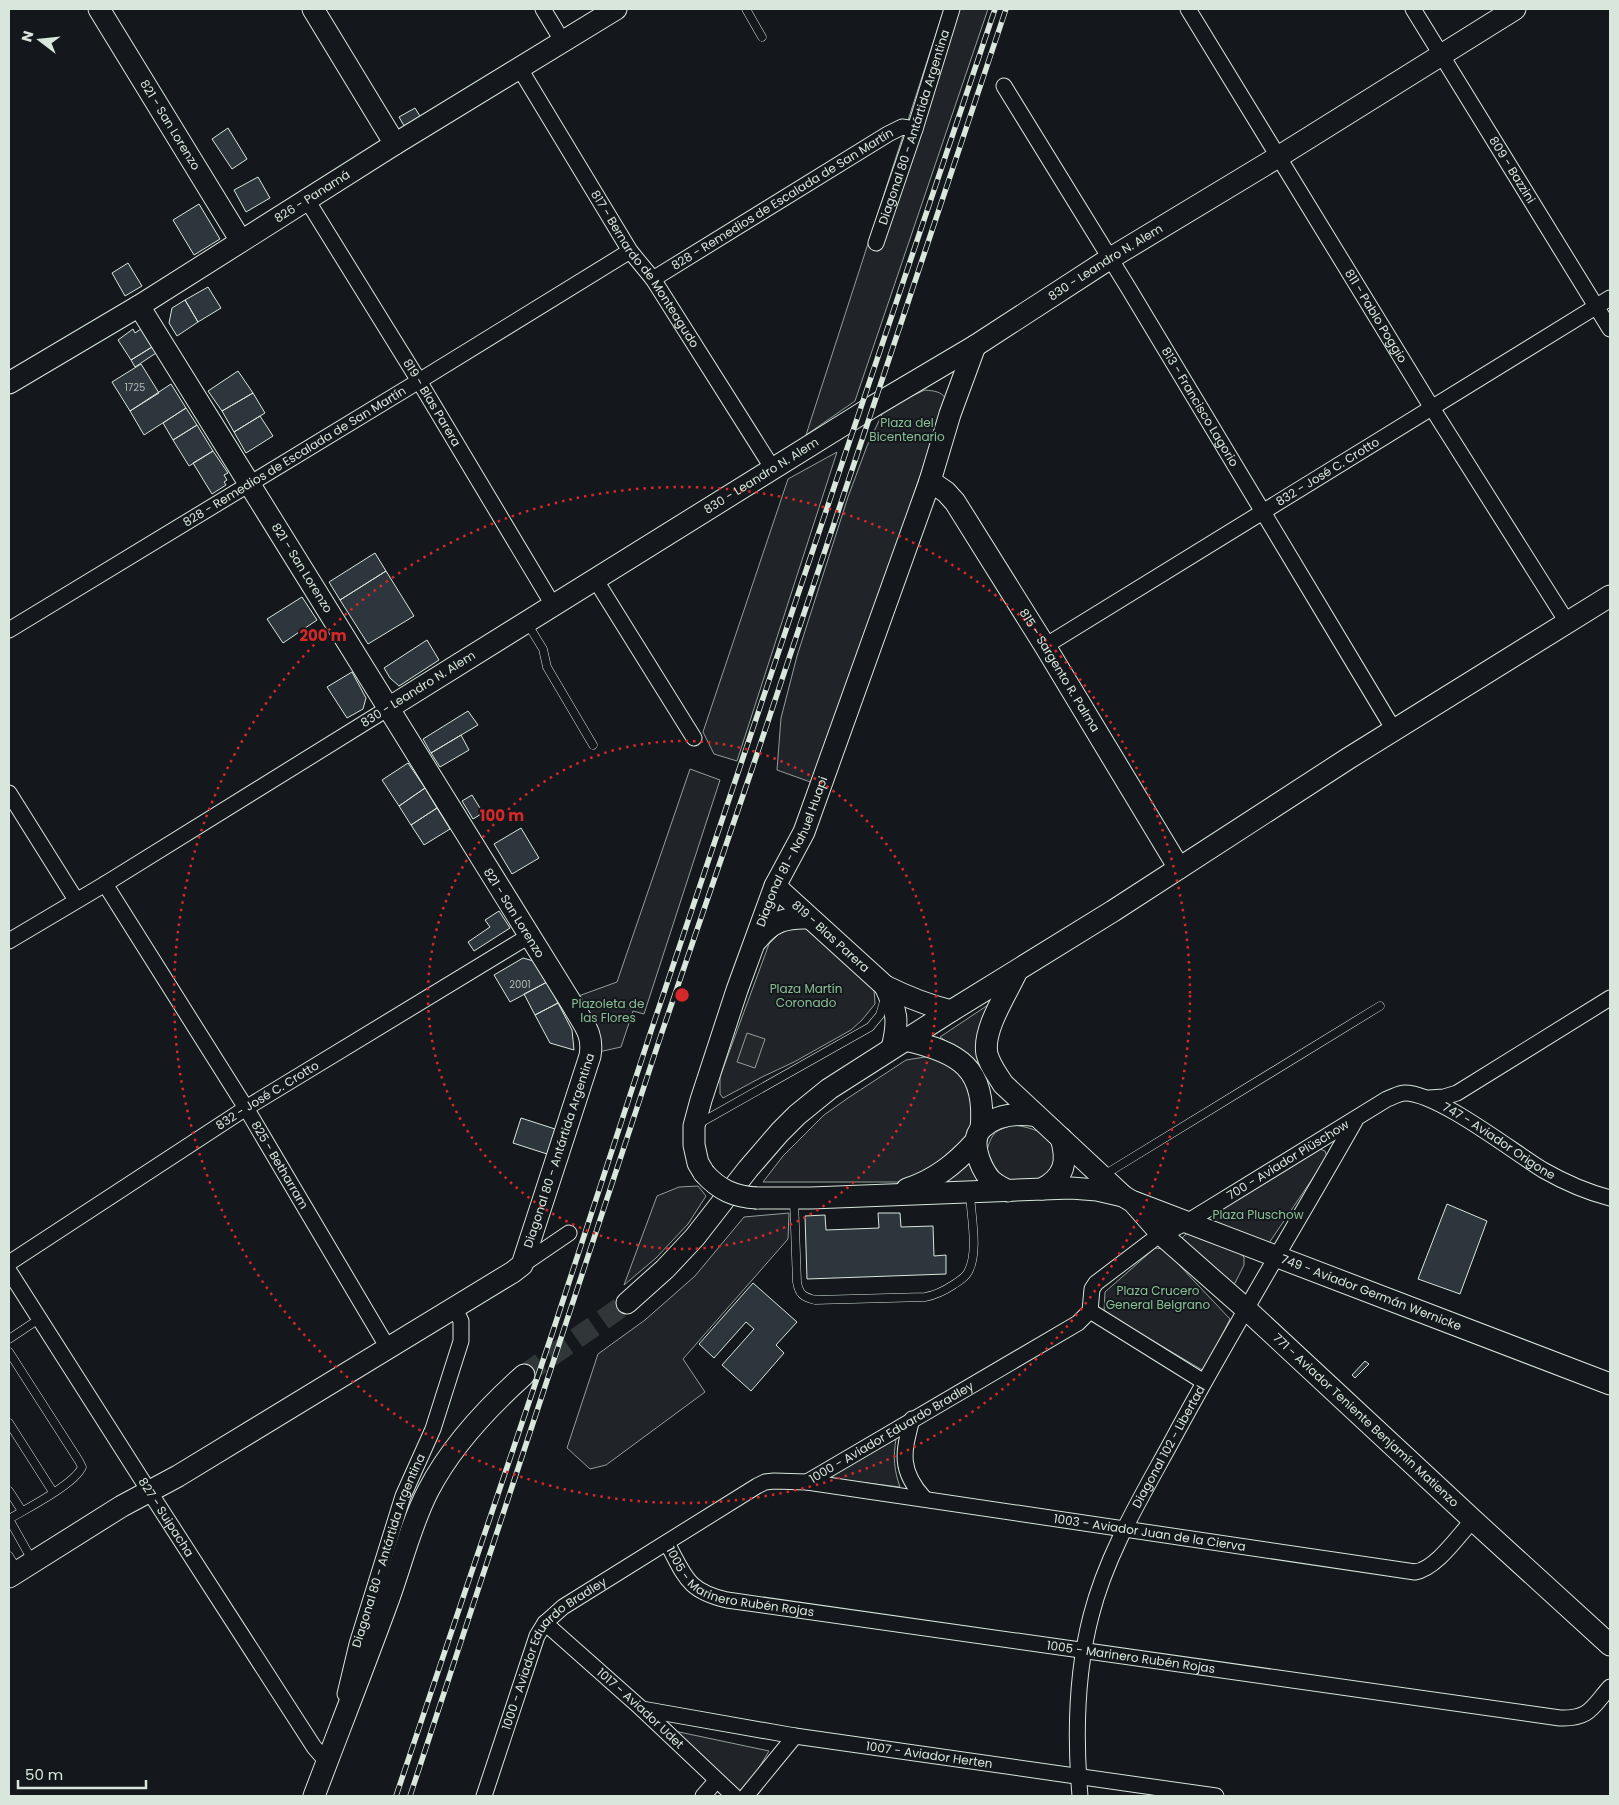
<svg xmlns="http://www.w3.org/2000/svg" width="1619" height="1805" font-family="Poppins,sans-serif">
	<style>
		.green { fill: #202428; stroke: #939e99 }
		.parking { fill: #24282b; stroke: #939e99 }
		.building { fill: #2c363c; stroke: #d8e6dc }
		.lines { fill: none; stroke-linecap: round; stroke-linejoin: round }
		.secondary-tunnel { stroke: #313739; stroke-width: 21; stroke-dasharray: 21 11; stroke-linecap: butt }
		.lane-casing { stroke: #d8e6dc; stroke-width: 9 }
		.street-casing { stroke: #d8e6dc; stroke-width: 17 }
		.secondary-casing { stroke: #d8e6dc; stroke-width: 23 }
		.lane { stroke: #14181c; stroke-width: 8 }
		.street { stroke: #14181c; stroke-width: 15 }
		.secondary { stroke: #14181c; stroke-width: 21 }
		.rail-casing { stroke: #d8e6dc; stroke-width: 5.5 }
		.rail { stroke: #14181c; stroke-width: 4; stroke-dasharray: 11; stroke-linecap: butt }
		.secondary-bridge-casing { stroke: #d8e6dc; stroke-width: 23; stroke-linecap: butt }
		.secondary-bridge { stroke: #14181c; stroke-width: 21 }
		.ring { fill: none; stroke: #d62828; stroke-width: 2.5; stroke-dasharray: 2.5 5 }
		.labels { text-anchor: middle; stroke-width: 4; stroke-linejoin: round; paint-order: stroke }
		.number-label { font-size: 10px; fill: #adbab4 }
		.street-label { font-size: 12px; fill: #d8e6dc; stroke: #14181c }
		.park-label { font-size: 12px; fill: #8ac095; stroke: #14181c }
		.centre { fill: #d62828; stroke: #14181c; stroke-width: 2.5 }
		.ring-label { font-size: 15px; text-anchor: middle; font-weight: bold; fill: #d62828; stroke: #14181c; stroke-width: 4; stroke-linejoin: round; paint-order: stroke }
	</style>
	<rect width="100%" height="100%" fill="#14181c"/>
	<path class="green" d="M 944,9 L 988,9 L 855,401 L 806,435 Z
		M 925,390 C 934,391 941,391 946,399 L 816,784 L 777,770 L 781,718 L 797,656 L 848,497 L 867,446 L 885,408 Z
		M 837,452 L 737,761 L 714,754 L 703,732 L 788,479 Z
		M 690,769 L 720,780 L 644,1014 L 633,1011 L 621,1047 L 594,1053 L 573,998 L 617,982 Z
		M 795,927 L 812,929 L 874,988 L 875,1004 L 862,1020 L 851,1030 L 794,1062 L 762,1077 L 723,1098 L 720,1094 L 720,1077 L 769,944 L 780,933 Z
		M 997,999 L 980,1064 L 940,1037 Z
		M 931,1056 L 964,1074 L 974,1097 L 974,1117 L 969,1139 L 913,1182 L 763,1182 L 783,1156 L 824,1115 L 848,1098 L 906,1060 Z
		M 1014,1125 C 1035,1128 1060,1136 1056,1162 C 1055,1167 1052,1173 1050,1177 L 1034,1184 L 1010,1181 L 1002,1176 L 994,1166 L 987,1150 C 992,1132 996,1130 1014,1125 Z
		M 1320,1149 L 1325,1151 L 1327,1157 L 1267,1246 L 1215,1222 L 1214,1216 L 1218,1211 Z
		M 970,1158 L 984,1185 L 939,1186 Z
		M 698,1186 L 706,1196 L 688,1224 L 656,1258 L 624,1285 L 657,1196 L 679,1187 Z
		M 789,1213 L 788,1239 L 683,1359 L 705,1392 L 606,1465 L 590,1469 L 567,1448 L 598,1354 L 645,1320 L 695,1276 L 744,1217 Z
		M 1192,1233 L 1236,1250 L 1244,1257 L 1244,1265 L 1235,1283 L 1230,1285 L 1182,1238 L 1186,1234 Z
		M 1155,1248 L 1164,1249 L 1230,1319 L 1204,1371 L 1104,1312 L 1105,1292 Z
		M 896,1439 C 893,1457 894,1470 900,1487 L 825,1478 Z
		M 665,1729 L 769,1751 L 742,1796 Z"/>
	<path class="parking" d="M 747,1033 L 765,1039 L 755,1068 L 737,1062 Z"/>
	<path class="building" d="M 415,108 L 423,121 L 407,131 L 399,117 Z
		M 228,128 L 247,159 L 232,169 L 212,139 Z
		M 258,177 L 270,198 L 246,212 L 234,190 Z
		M 199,204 L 220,239 L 194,255 L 173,220 Z
		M 128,263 L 142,286 L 125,296 L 112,273 Z
		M 208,287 L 221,308 L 198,322 L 185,300 Z
		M 185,300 L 198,322 L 177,336 L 169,323 L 172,308 Z
		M 133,329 L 135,333 L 141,329 L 152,347 L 131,360 L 118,340 Z
		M 152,347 L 156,353 L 135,367 L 131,360 Z
		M 141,364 L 159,393 L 130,411 L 112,382 Z
		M 238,371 L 253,393 L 222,411 L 208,391 Z
		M 171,384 L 186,408 L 144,435 L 130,411 Z
		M 253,393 L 265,413 L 234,432 L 222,411 Z
		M 186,408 L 197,425 L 173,440 L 163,423 Z
		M 260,416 L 273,436 L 246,453 L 234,432 Z
		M 197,425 L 213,451 L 189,466 L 173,440 Z
		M 213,451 L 228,473 L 224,475 L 227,480 L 224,482 L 226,485 L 212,494 L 193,463 Z
		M 375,553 L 386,571 L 340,600 L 329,582 Z
		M 386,571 L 414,616 L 368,644 L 340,600 Z
		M 302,597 L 317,620 L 283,643 L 267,619 Z
		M 427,640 L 439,660 L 399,686 L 390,678 L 384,668 Z
		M 352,672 L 366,698 L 363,709 L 347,718 L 327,687 Z
		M 468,711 L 478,725 L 431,753 L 423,739 Z
		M 461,735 L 469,750 L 440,767 L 431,753 Z
		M 408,763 L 425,788 L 399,806 L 382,780 Z
		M 425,788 L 437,808 L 411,825 L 399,806 Z
		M 472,795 L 483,813 L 473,819 L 462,801 Z
		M 437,808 L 450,829 L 424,845 L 411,825 Z
		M 521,828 L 539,858 L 512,874 L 494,844 Z
		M 499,911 L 510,928 L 474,951 L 468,942 L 490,927 L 485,920 Z
		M 523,958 L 537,962 L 547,982 L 510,1002 L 494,975 Z
		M 547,982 L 558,1003 L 535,1015 L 524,994 Z
		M 558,1003 L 572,1030 L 574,1050 L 550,1043 L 535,1015 Z
		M 521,1118 L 555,1129 L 547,1154 L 513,1143 Z
		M 1447,1204 L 1487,1221 L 1460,1294 L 1418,1279 Z
		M 878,1213 L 900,1213 L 901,1227 L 933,1226 L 934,1256 L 946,1255 L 946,1274 L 807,1279 L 805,1216 L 825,1215 L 826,1230 L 879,1228 Z
		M 753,1283 L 797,1322 L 776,1345 L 784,1353 L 751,1391 L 722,1365 L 754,1329 L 746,1322 L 714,1358 L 699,1344 Z
		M 1365,1361 L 1369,1364 L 1355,1378 L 1352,1375 Z"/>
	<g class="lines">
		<path class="secondary-tunnel" d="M 524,1375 L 627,1303"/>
		<g class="lane-casing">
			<path id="lane" d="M 746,9 L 762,37
				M 527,623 L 543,649 L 547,667 L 593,745
				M 700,1123 L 870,1027 L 880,1015 L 885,998
				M 1104,1175 L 1380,1006
				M 794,1200 L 797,1282 C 799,1294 803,1297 815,1300 L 925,1297 C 936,1295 944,1291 953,1285 C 959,1281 965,1278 968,1272 C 979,1253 971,1216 970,1194
				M 9,1339 L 39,1319
				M 9,1352 L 79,1461 L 82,1467 C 75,1484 26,1509 9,1519
				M 9,1423 L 53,1492
				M 9,1491 L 22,1511
				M 9,1519 L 32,1560
				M 9,1556 L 17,1569"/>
		</g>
		<g class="street-casing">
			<g id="street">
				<path d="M 543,9 L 563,42"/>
				<path id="s1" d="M 1188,9 L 1432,408 L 1567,622"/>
				<path id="s2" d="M 1413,9 L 1610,329"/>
				<path id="s3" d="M 520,69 L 630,251 L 653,279 L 773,469"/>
				<path id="s4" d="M 1004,86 L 1129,289 L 1394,730"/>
				<path id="s5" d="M 307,200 L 419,381 L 553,605"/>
				<path id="s6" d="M 876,243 L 915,129 L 952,9"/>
				<path id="s7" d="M 653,279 L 888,134 L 902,127 L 915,129"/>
				<path d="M 595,579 L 694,738"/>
				<path id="s8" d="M 9,630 L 419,381 L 630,251"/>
				<path id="s9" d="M 1045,646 L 1610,298"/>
				<path d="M 9,793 L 76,900"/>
				<path id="s10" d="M 105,884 L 246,1108 L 388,1348"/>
				<path d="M 9,941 L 105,884 L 387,709"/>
				<path d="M 1429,1098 L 1444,1097 L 1457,1093 L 1610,998"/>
				<path id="s11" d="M 9,1263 L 246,1108 L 529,936"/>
				<path d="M 522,1265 L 569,1233"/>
				<path id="s12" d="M 9,1271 L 149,1491 L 314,1747 L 327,1762"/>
				<path d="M 1090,1311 L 1204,1382"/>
				<path d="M 912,1419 C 903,1453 899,1470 924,1498"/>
				<path id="s13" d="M 807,1482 L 1078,1323 L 1090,1311 L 1092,1289 L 1096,1283 L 1154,1239 L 1187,1222 L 1387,1099 C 1393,1097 1399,1093 1405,1093 C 1438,1093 1512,1151 1543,1170 C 1564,1182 1587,1192 1610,1198"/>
				<path id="s14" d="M 667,1543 C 685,1576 687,1591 727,1600 L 1560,1718 C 1590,1719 1592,1707 1610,1687"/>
				<path id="s15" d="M 545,1623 L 642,1709 L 734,1796"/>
				<path id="s16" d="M 345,1694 L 357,1644 L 403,1496 L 433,1429 L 461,1341 L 461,1321 L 455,1309"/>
				<path id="s17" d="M 642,1709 L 795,1736 L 1216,1796"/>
				<path id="s18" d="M 484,1796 L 537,1636 L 545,1623 L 563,1607 L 757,1486 L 765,1482 L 774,1481 L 807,1482 L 1415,1572 C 1436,1569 1458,1536 1473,1520"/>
				<path d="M 703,1796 L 716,1781"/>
				<path d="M 746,1796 L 795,1736"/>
				<path id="s19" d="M 1080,1796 C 1075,1737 1076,1674 1091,1616 C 1107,1553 1142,1496 1173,1439 C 1231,1331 1295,1227 1355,1121"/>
			</g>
		</g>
		<g class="secondary-casing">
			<g id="secondary">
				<path id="s20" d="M 99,9 L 241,241"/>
				<path d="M 313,9 L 395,144"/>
				<path id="s21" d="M 9,383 L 139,306 L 395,144 L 616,9"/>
				<path id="s22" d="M 930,481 L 946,492 L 955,502 L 1045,646 L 1179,868"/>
				<path id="s23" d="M 387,709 L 872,407 L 975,346 L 1109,259 L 1278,157 L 1515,9"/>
				<path id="s24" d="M 775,886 L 885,986 C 907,997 927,1005 951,1011"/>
				<path d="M 757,940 C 772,921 786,917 809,918"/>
				<path id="s25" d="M 1017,971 C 1007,993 982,1030 987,1054 C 990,1066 997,1074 1003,1084 L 1123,1196 L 1133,1202 L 1162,1235 L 1246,1309 L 1473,1520 L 1610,1645"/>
				<path d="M 885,986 C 897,1012 899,1020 892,1048"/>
				<path d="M 905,1040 C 959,1052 987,1068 981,1129"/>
				<path id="s26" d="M 704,1173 L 698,1163 L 694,1145 L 694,1126 L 701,1100 L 737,990 L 775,886 L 804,832 L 930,481 L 950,414 L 975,346"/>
				<path d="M 907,1189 C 935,1180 955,1164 975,1142"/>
				<path d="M 1042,1189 C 1065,1177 1068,1161 1061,1138"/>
				<path d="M 1008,1191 C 1001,1187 994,1184 989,1178 C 980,1166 969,1140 982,1128 C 997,1114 1019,1113 1037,1116"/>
				<path d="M 757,1198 L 811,1198 L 1071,1188 L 1097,1190 L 1123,1196"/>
				<path id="s27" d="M 1134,1202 L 1610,1384"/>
				<path d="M 627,1303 L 665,1269 L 695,1237 L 748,1169 L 780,1132 L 797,1115 L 829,1089 L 951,1011 L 1113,911 L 1349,758 L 1610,596"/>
				<path id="s28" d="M 9,1577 L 122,1506 L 178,1476 L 513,1272 L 522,1265 L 590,1056 C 594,1033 583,1024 572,1004 L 139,306"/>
				<path d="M 314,1796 C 339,1730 365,1664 389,1598 C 402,1562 411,1524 428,1491 C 451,1446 487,1408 524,1375"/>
			</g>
		</g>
		<use href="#lane" class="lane"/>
		<use href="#street" class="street"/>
		<use href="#secondary" class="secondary"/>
		<g class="rail-casing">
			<path id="rail" d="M 396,1796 L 553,1331 L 650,1034 L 995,9
				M 410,1796 L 661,1035 L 752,769 L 1006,9"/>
		</g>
		<use href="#rail" class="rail"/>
		<g class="secondary-bridge-casing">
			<path id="secondary-bridge" d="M 704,1173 C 719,1190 735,1197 757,1198"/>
		</g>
		<use href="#secondary-bridge" class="secondary-bridge"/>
	</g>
	<g class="ring">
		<circle cx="682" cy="995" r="254"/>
		<circle cx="682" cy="995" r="508"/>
	</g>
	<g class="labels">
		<g class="number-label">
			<text x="135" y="391">1725</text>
			<text x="520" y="988">2001</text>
		</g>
		<g class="street-label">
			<text dy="4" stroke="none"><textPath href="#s20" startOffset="136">821 - San Lorenzo</textPath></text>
			<text dy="4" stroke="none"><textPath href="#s6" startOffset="122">Diagonal 80 - Antártida Argentina</textPath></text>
			<text dy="4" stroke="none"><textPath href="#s2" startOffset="189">809 - Bazzini</textPath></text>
			<text dy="4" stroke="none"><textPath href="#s21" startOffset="356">826 - Panamá</textPath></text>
			<text dy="4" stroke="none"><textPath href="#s7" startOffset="152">828 - Remedios de Escalada de San Martín</textPath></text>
			<text dy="4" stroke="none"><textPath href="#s23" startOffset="846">830 - Leandro N. Alem</textPath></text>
			<text dy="4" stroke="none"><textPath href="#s3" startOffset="236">817 - Bernardo de Monteagudo</textPath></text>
			<text dy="4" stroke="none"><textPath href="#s1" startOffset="360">811 - Pablo Poggio</textPath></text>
			<text dy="4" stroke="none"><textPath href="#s5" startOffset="238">819 - Blas Parera</textPath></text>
			<text dy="4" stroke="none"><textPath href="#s4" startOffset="376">813 - Francisco Lagorio</textPath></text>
			<text dy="4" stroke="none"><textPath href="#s8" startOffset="334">828 - Remedios de Escalada de San Martín</textPath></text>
			<text dy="4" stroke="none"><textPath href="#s9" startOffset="332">832 - José C. Crotto</textPath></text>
			<text dy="4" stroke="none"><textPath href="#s23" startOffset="441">830 - Leandro N. Alem</textPath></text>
			<text transform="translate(302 568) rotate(58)" y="4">821 - San Lorenzo</text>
			<text dy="4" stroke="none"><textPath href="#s22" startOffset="231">815 - Sargento R. Palma</textPath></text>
			<text transform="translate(418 689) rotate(-32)" y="4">830 - Leandro N. Alem</text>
			<text dy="4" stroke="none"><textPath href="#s26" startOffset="341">Diagonal 81 - Nahuel Huapi</textPath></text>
			<text transform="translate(514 913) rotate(58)" y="4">821 - San Lorenzo</text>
			<text dy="4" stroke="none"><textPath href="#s24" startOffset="75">819 - Blas Parera</textPath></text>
			<text dy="4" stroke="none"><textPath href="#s11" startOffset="308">832 - José C. Crotto</textPath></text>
			<text dy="4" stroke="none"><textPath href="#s13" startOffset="831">747 - Aviador Origone</textPath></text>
			<text dy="4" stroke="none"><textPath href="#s28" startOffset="721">Diagonal 80 - Antártida Argentina</textPath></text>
			<text dy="4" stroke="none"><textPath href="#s13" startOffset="589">700 - Aviador Plüschow</textPath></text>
			<text dy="4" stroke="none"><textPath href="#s10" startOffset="331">825 - Betharram</textPath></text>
			<text dy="4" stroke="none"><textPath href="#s27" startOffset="254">749 - Aviador Germán Wernicke</textPath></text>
			<text dy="4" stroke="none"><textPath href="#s25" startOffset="619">771 - Aviador Teniente Benjamín Matienzo</textPath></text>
			<text dy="4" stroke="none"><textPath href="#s13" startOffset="98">1000 - Aviador Eduardo Bradley</textPath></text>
			<text dy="4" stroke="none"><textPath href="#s19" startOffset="368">Diagonal 102 - Libertad</textPath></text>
			<text dy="4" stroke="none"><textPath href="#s12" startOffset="292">827 - Suipacha</textPath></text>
			<text dy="4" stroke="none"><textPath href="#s18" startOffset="834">1003 - Aviador Juan de la Cierva</textPath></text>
			<text dy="4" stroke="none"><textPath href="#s16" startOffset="150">Diagonal 80 - Antártida Argentina</textPath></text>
			<text dy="4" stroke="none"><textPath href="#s14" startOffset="90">1005 - Marinero Rubén Rojas</textPath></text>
			<text dy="4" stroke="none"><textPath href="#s18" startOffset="164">1000 - Aviador Eduardo Bradley</textPath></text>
			<text dy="4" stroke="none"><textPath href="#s14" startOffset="495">1005 - Marinero Rubén Rojas</textPath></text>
			<text dy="4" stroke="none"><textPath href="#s15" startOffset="128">1017 - Aviador Udet</textPath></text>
			<text dy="4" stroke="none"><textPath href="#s17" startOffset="291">1007 - Aviador Herten</textPath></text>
		</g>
		<g class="park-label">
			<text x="907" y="427">Plaza del<tspan x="907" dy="14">Bicentenario</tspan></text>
			<text x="806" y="993">Plaza Martín<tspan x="806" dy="14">Coronado</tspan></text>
			<text x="608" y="1008">Plazoleta de<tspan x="608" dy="14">las Flores</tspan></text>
			<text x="1258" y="1219">Plaza Pluschow</text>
			<text x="1158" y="1295">Plaza Crucero<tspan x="1158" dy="14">General Belgrano</tspan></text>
		</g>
	</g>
	<circle cx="682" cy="995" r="8" class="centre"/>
	<g class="ring-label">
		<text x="323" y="641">200 m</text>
		<text x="502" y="821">100 m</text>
	</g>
	<rect width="1619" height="1805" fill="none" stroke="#d8e6dc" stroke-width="20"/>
	<g transform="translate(40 40) rotate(286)" stroke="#14181c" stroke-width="4" paint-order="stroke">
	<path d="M0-4L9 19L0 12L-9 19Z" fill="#d8e6dc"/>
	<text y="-8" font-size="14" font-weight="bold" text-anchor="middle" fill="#d8e6dc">N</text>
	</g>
	<path d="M18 1780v8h128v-8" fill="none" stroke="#d8e6dc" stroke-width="2.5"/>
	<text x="25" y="1780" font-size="15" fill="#d8e6dc" stroke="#14181c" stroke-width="4" paint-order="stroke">50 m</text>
</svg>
